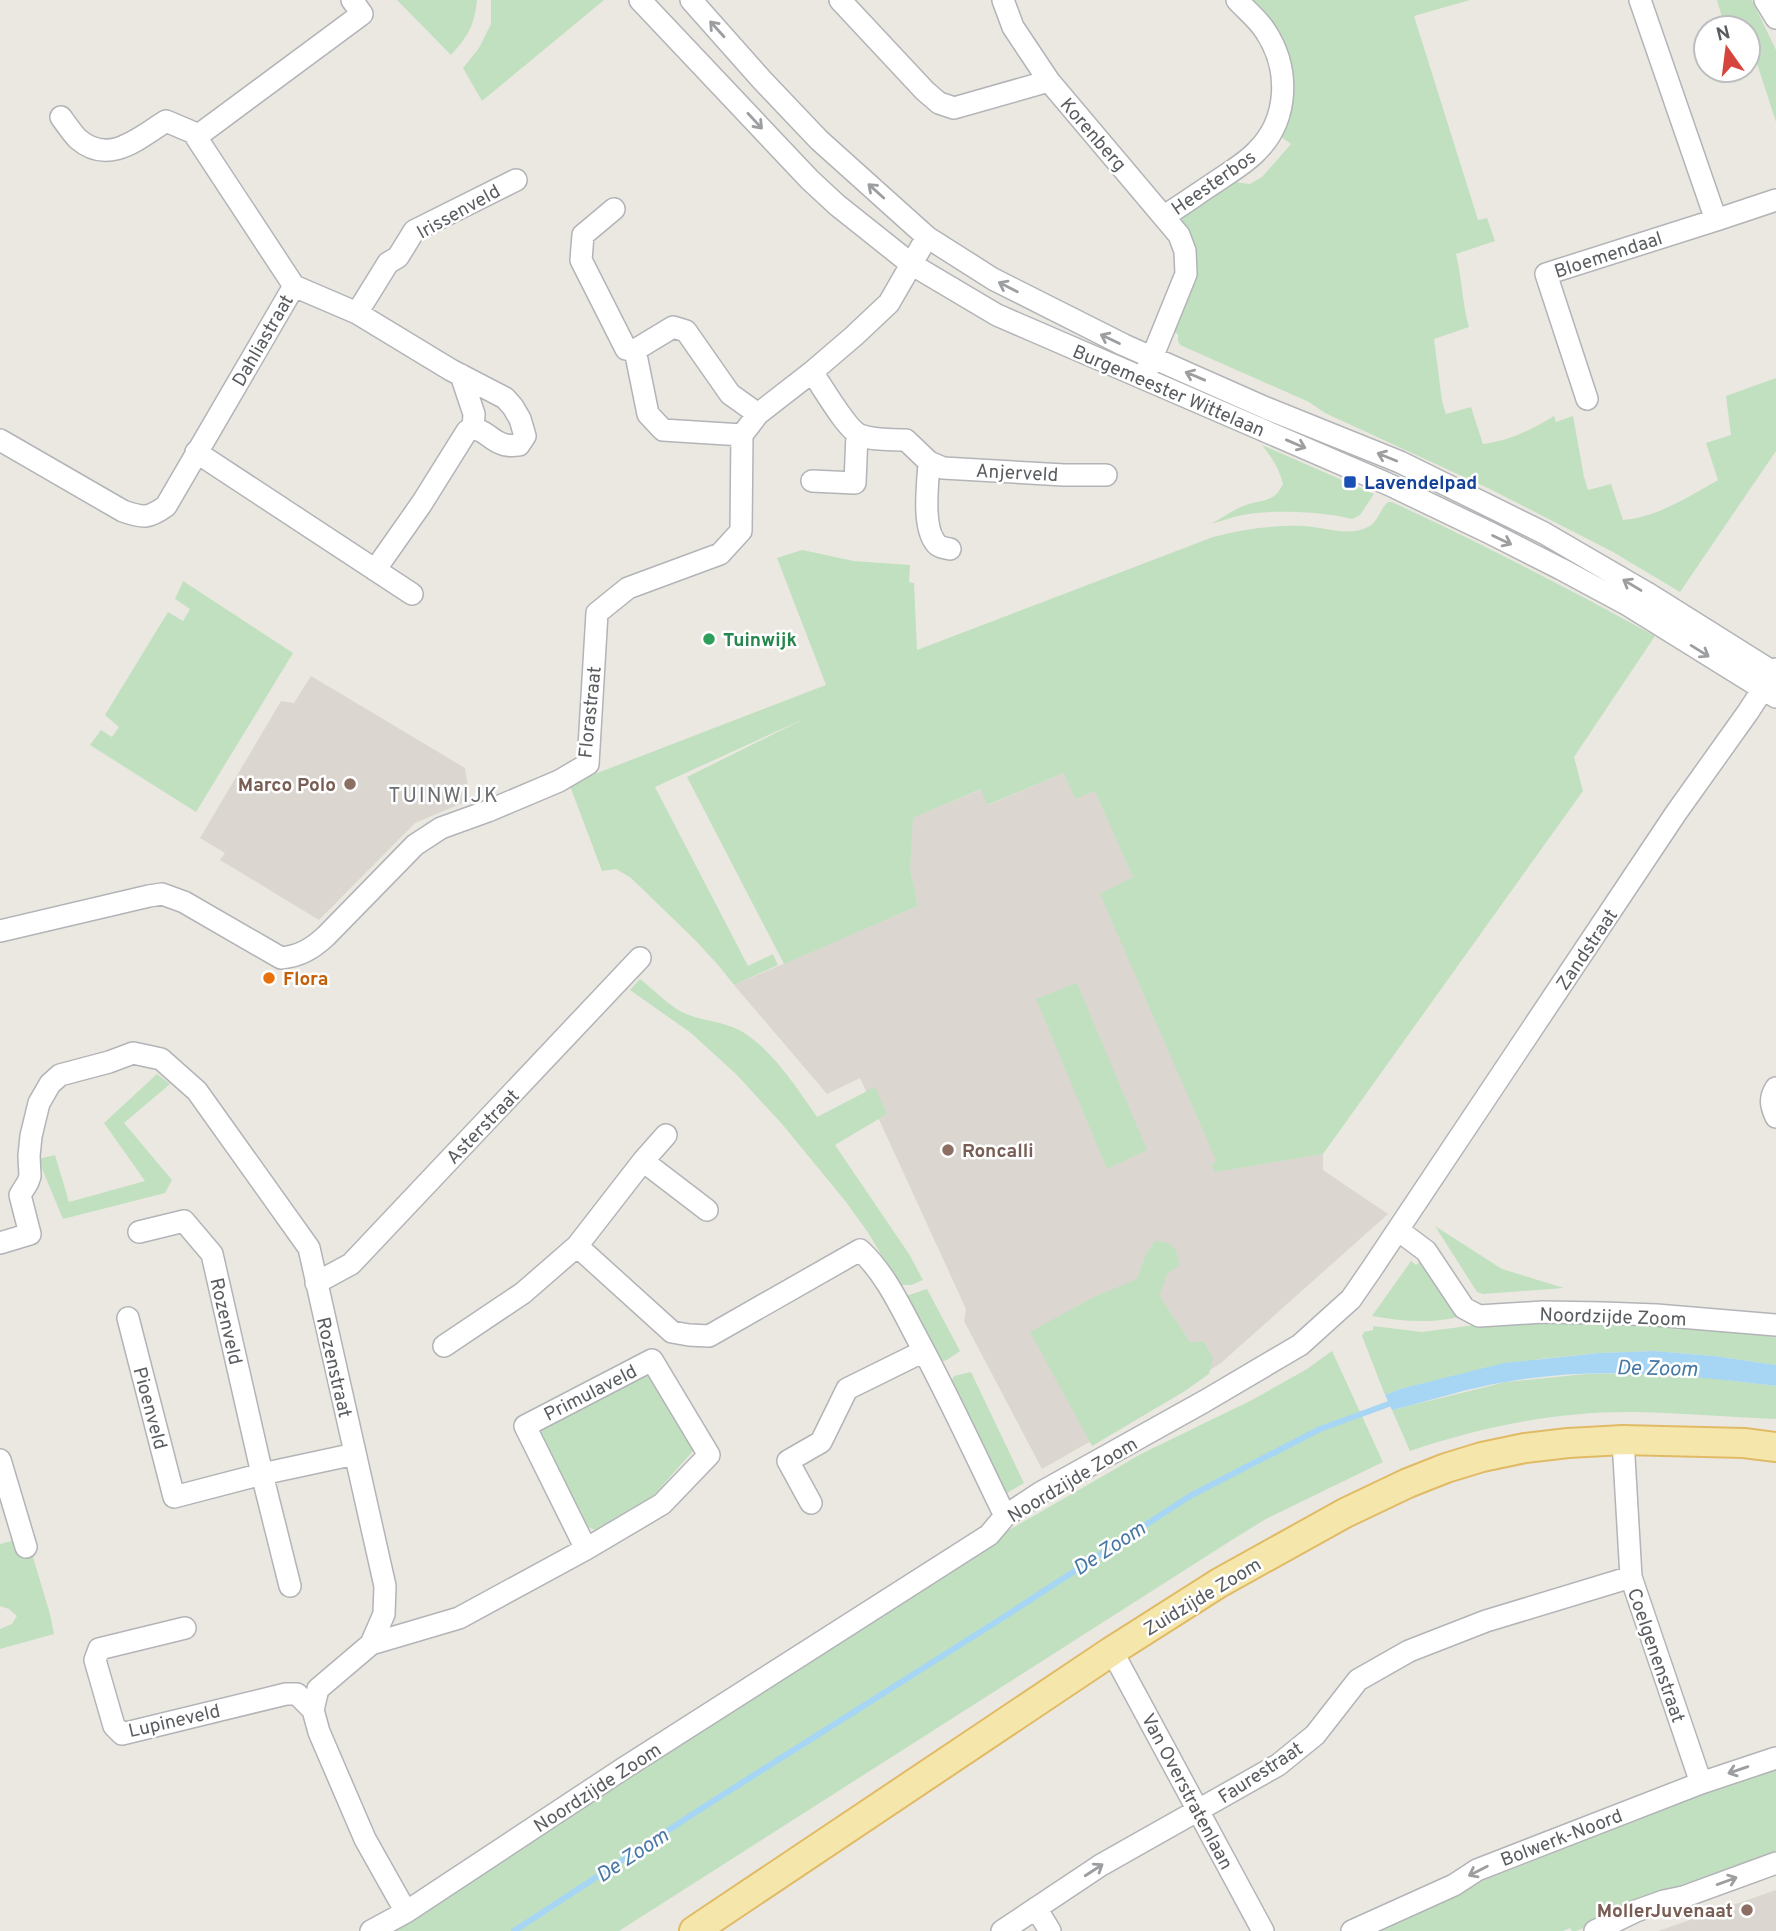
<svg xmlns="http://www.w3.org/2000/svg" width="1776" height="1931" font-family="Overpass,sans-serif">
	<style>
		.education { fill: #dbd7d0 }
		.green { fill: #c1e0c0 }
		.water { fill: #a7d6f5 }
		.lines { fill: none; stroke-linecap: round; stroke-linejoin: round }
		.stream { stroke: #a7d6f5; stroke-width: 6 }
		.minor-casing { stroke: #b2b4b7; stroke-width: 24 }
		.major-casing { stroke: #e1ba65; stroke-width: 32 }
		.minor { stroke: #fff; stroke-width: 21 }
		.major { stroke: #f5e7ac; stroke-width: 28 }
		.oneway { stroke: #9c9ea0 }
		.transit-dot { fill: #1a4fb4; stroke: #fff; stroke-width: 2.5 }
		.leisure-dot { fill: #2e9e5b; stroke: #fff; stroke-width: 2.5 }
		.education-dot { fill: #8d6e63; stroke: #fff; stroke-width: 2.5 }
		.food-dot { fill: #e8710a; stroke: #fff; stroke-width: 2.5 }
		.labels { text-anchor: middle; stroke-width: 5; stroke-linejoin: round; paint-order: stroke }
		.street-label { font-size: 19px; fill: #5a5d60; stroke: #fff }
		.transit-label { font-size: 19px; font-weight: bold; fill: #164399; stroke: #fff; text-anchor: start }
		.leisure-label { font-size: 19px; font-weight: bold; fill: #27864d; stroke: #fff; text-anchor: start }
		.education-label { font-size: 19px; font-weight: bold; fill: #785e54; stroke: #fff; text-anchor: end }
		.food-label { font-size: 19px; font-weight: bold; fill: #c56008; stroke: #fff; text-anchor: start }
		.neighbourhood-label { font-size: 21px; letter-spacing: 2px; fill: #6b6f72; stroke: #fff }
		.water-label { font-size: 21px; font-style: italic; fill: #4878a4; stroke: #fff }
	</style>
	<rect width="100%" height="100%" fill="#ebe8e1"/>
	<path class="education" d="M 311,676 L 465,768 L 470,800 L 415,823 L 319,920 L 220,860 L 225,853 L 200,838 L 281,701 L 294,703 Z
		M 1064,773 L 1095,791 L 1317,1110 L 1323,1154 L 1323,1170 L 1388,1214 L 1221,1363 L 1163,1400 L 1042,1469 L 964,1321 L 966,1309 L 860,1078 L 827,1094 L 734,985 L 918,906 L 910,869 L 912,818 L 982,789 L 988,805 Z
		M 1776,1890 L 1776,1931 L 1658,1931 Z"/>
	<path class="green" d="M 397,0 L 477,0 C 474,26 469,35 451,55 Z
		M 491,0 L 604,0 L 482,101 L 463,68 L 479,48 L 491,24 Z
		M 1244,0 L 1470,0 L 1414,16 L 1478,220 L 1487,218 L 1495,241 L 1456,254 C 1462,278 1462,303 1469,327 L 1434,339 L 1442,401 L 1446,414 L 1471,407 L 1483,444 C 1509,441 1531,430 1554,416 L 1556,422 L 1573,416 L 1584,477 L 1588,490 L 1611,484 L 1623,520 C 1658,517 1688,497 1718,480 L 1706,443 L 1731,435 L 1726,396 L 1776,378 L 1776,451 L 1680,592 L 1613,552 L 1490,489 L 1325,413 L 1309,402 L 1180,345 L 1178,341 L 1178,334 L 1173,332 L 1193,248 L 1183,223 L 1177,215 L 1227,181 L 1250,184 L 1262,177 L 1291,144 L 1277,134 L 1290,91 Z
		M 1717,0 L 1752,0 L 1776,50 L 1776,122 L 1750,42 L 1748,42 L 1748,28 L 1723,28 L 1725,27 Z
		M 1262,445 L 1374,494 L 1360,515 L 1352,519 C 1327,512 1269,509 1243,515 C 1232,517 1222,521 1211,524 C 1222,518 1234,509 1246,505 C 1263,499 1274,503 1283,484 C 1279,468 1272,458 1262,445 Z
		M 1388,502 L 1392,502 C 1482,544 1568,588 1655,636 L 1574,757 L 1583,791 L 1323,1154 L 1215,1172 L 1211,1164 L 1215,1163 L 1215,1158 L 1100,894 L 1133,877 L 1095,791 L 1075,799 L 1064,773 L 987,805 L 981,789 L 913,818 L 910,869 L 918,906 L 784,964 L 687,777 L 806,718 L 655,787 L 748,966 L 773,954 L 778,965 L 734,985 L 719,966 L 695,940 L 631,878 L 616,869 L 602,871 L 570,786 L 592,775 L 826,685 L 777,558 L 802,550 L 854,561 L 910,565 L 909,582 L 914,583 L 917,650 L 1213,537 C 1243,529 1273,525 1304,526 C 1324,527 1349,537 1368,527 C 1378,522 1380,509 1388,502 Z
		M 183,581 L 293,653 L 196,812 L 90,745 L 101,730 L 112,737 L 119,727 L 105,715 L 168,612 L 183,621 L 190,609 L 175,599 Z
		M 640,979 C 653,989 670,1007 684,1013 C 704,1022 727,1021 746,1034 C 775,1054 797,1088 817,1117 L 875,1087 L 887,1114 L 835,1145 L 909,1254 L 923,1280 L 911,1285 L 899,1285 L 869,1234 L 846,1202 L 782,1124 L 736,1074 L 691,1033 L 630,990 Z
		M 1077,983 L 1147,1150 L 1107,1169 L 1036,999 Z
		M 157,1074 L 170,1084 L 124,1123 L 172,1180 L 165,1193 L 63,1219 L 38,1159 L 55,1155 L 69,1202 L 145,1181 L 104,1123 Z
		M 1435,1226 L 1502,1269 L 1564,1288 L 1483,1294 L 1477,1292 Z
		M 1155,1241 C 1174,1242 1176,1247 1180,1265 L 1167,1274 L 1160,1295 C 1168,1312 1181,1325 1189,1342 L 1204,1342 L 1213,1358 L 1209,1374 L 1185,1391 L 1092,1446 L 1030,1332 L 1096,1296 L 1137,1279 L 1146,1254 Z
		M 1411,1261 L 1416,1265 L 1420,1262 L 1445,1300 L 1458,1315 L 1458,1317 C 1428,1324 1401,1321 1372,1316 Z
		M 927,1289 L 960,1351 L 947,1360 L 940,1362 L 920,1318 L 906,1296 Z
		M 1604,1319 L 1719,1329 L 1776,1337 L 1776,1365 L 1714,1356 L 1655,1351 L 1599,1353 L 1540,1359 L 1400,1389 L 1385,1395 L 1362,1336 L 1364,1332 L 1373,1330 L 1373,1326 L 1422,1332 L 1483,1324 Z
		M 1332,1351 L 1383,1462 L 1266,1519 L 1235,1538 L 619,1931 L 391,1931 L 605,1788 L 1002,1534 L 1141,1454 L 1252,1400 L 1307,1369 Z
		M 651,1366 L 693,1451 L 654,1495 L 595,1530 L 586,1526 L 535,1433 L 538,1428 Z
		M 971,1372 L 1024,1483 L 1002,1496 L 950,1383 L 954,1376 Z
		M 1645,1373 L 1711,1378 L 1776,1386 L 1776,1419 C 1730,1417 1683,1413 1636,1412 C 1558,1411 1483,1426 1410,1451 L 1392,1410 L 1506,1382 L 1585,1374 Z
		M 15,1540 L 32,1554 L 50,1614 L 54,1634 L 0,1649 L 0,1629 L 12,1624 L 17,1616 L 9,1609 L 0,1606 L 0,1544 Z
		M 1776,1769 L 1776,1851 L 1678,1886 L 1678,1892 L 1576,1931 L 1572,1931 L 1570,1928 L 1563,1931 L 1363,1931 L 1479,1877 L 1482,1881 L 1681,1803 L 1679,1798 L 1734,1783 Z"/>
	<path class="water" d="M 1655,1351 L 1714,1356 L 1776,1365 L 1776,1386 C 1686,1375 1595,1366 1506,1382 C 1467,1388 1430,1401 1392,1410 L 1385,1395 L 1400,1389 L 1504,1363 L 1599,1353 Z"/>
	<g class="lines">
		<path class="stream" d="M 514,1931 L 710,1803 L 1004,1617 L 1190,1496 L 1320,1429 L 1397,1401"/>
		<g class="minor-casing">
			<path id="minor" d="M 640,0 L 810,180 L 837,205 L 911,264 L 997,315 L 1390,485 L 1490,533 L 1561,569 L 1628,605 L 1776,697
				M 691,0 L 762,80 L 819,140 L 927,237 L 993,279 L 1124,345 L 1266,408 L 1400,462 L 1544,533 L 1647,593 L 1776,674
				M 840,0 L 925,91 L 939,103 L 954,108 L 1049,81
				M 1003,0 L 1013,27 L 1049,81 L 1179,235 L 1185,251 L 1186,274 L 1147,370
				M 1765,0 L 1776,18
				M 61,117 C 66,124 72,133 78,139 C 109,166 139,138 166,121 L 199,135
				M 614,209 L 583,235 L 581,260 L 626,349 L 635,350 L 673,327 L 686,331 L 730,394 L 758,414
				M 1164,216 C 1181,206 1197,194 1214,183 C 1228,173 1245,164 1257,151 C 1289,119 1290,69 1266,32 C 1259,20 1246,10 1237,0
				M 1716,220 L 1776,200
				M 294,286 L 357,313 L 451,370 L 505,398 L 513,407 L 520,419 L 525,436 L 519,445 C 513,446 506,446 500,443 C 488,438 481,425 467,431 L 422,503 L 375,570
				M 294,286 L 196,137 L 362,14 L 352,0
				M 357,313 L 388,263 L 398,257 L 414,231 L 516,180
				M 635,350 L 648,414 L 663,430 L 742,435
				M 812,372 C 822,386 847,430 860,435 C 874,441 891,439 906,440 L 929,462 L 943,468 L 1064,475 L 1106,475
				M 461,375 L 474,414 L 473,429
				M 1587,399 L 1546,274 L 1716,220 L 1640,0
				M 0,440 L 123,511 C 143,518 148,519 166,506 L 294,286
				M 196,452 L 412,594
				M 929,462 C 928,483 922,525 935,542 C 938,547 944,548 950,549
				M 812,481 L 855,483 L 857,434
				M 0,931 L 149,896 L 162,894 L 184,902 L 281,958 C 300,956 312,949 326,936 L 415,845 L 441,828 L 488,811 L 559,781 L 588,764 L 597,613 L 628,588 L 720,554 L 741,531 L 742,435 L 758,414 L 812,372 L 854,336 L 889,303 L 927,237
				M 1776,1088 C 1769,1099 1771,1106 1776,1117
				M 643,1161 L 707,1210
				M 1398,1230 L 1426,1251 L 1464,1308 L 1479,1316 L 1543,1312 L 1603,1313 L 1656,1315 L 1776,1325
				M 139,1232 L 184,1221 L 212,1254 L 262,1474 L 290,1586
				M 0,1243 L 30,1234 L 20,1195 L 28,1182 L 30,1176 L 29,1156 L 31,1136 L 39,1103 L 50,1084 L 60,1075 L 109,1062 L 133,1053 L 161,1059 L 197,1091 L 309,1248 L 385,1586 L 384,1614 L 371,1644 L 318,1689 L 313,1710 L 319,1732 L 365,1839 L 406,1912
				M 577,1246 L 672,1332 L 689,1335 L 709,1336 L 860,1250 C 885,1273 900,1306 916,1336 C 948,1395 976,1456 1005,1516
				M 316,1283 L 351,1264 L 640,958
				M 128,1318 L 174,1497 L 262,1474 L 355,1454
				M 444,1346 L 523,1293 L 577,1246 L 643,1161 L 666,1135
				M 1623,1440 L 1631,1577 L 1701,1783
				M 0,1460 L 26,1547
				M 811,1503 L 788,1461 L 821,1442 L 847,1389 L 924,1351
				M 185,1628 L 99,1649 L 95,1660 L 114,1726 L 122,1734 L 286,1694 L 297,1694 L 313,1710
				M 371,1644 L 459,1618 L 586,1549 L 662,1504 L 709,1455 L 652,1360 L 525,1426 L 586,1549
				M 1112,1651 L 1263,1931
				M 1036,1908 L 1050,1931
				M 371,1931 L 406,1912 L 621,1770 L 989,1535 L 1005,1516 L 1040,1493 L 1205,1401 L 1300,1345 L 1351,1299 L 1371,1270 L 1676,813 L 1748,712 L 1776,669
				M 1002,1931 L 1101,1865 L 1278,1765 L 1315,1735 L 1358,1680 L 1409,1651 L 1486,1621 L 1631,1577
				M 1352,1931 L 1454,1885 L 1477,1870 L 1701,1783 L 1776,1758
				M 1595,1931 L 1636,1911 L 1664,1901 L 1683,1897 L 1776,1863"/>
		</g>
		<g class="major-casing">
			<path id="major" d="M 694,1931 L 1112,1651 L 1219,1583 L 1345,1513 L 1408,1483 L 1446,1468 L 1482,1457 L 1525,1448 L 1568,1443 L 1623,1440 L 1744,1443 L 1776,1447"/>
		</g>
		<use href="#minor" class="minor"/>
		<use href="#major" class="major"/>
	</g>
	<defs><path id="oneway-shaft" d="M-6 0H5M1.5-3L5.5 0L1.5 3" fill="none" stroke-width="1.6" stroke-linecap="round" stroke-linejoin="round" transform="scale(1.75)"/></defs>
	<g class="oneway">
		<use href="#oneway-shaft" transform="translate(717 29) rotate(-132)"/>
		<use href="#oneway-shaft" transform="translate(755 121) rotate(47)"/>
		<use href="#oneway-shaft" transform="translate(876 191) rotate(-138)"/>
		<use href="#oneway-shaft" transform="translate(1008 287) rotate(-153)"/>
		<use href="#oneway-shaft" transform="translate(1110 339) rotate(-154)"/>
		<use href="#oneway-shaft" transform="translate(1195 376) rotate(-157)"/>
		<use href="#oneway-shaft" transform="translate(1296 444) rotate(23)"/>
		<use href="#oneway-shaft" transform="translate(1387 457) rotate(-158)"/>
		<use href="#oneway-shaft" transform="translate(1502 540) rotate(26)"/>
		<use href="#oneway-shaft" transform="translate(1632 585) rotate(-149)"/>
		<use href="#oneway-shaft" transform="translate(1700 651) rotate(32)"/>
		<use href="#oneway-shaft" transform="translate(1738 1770) rotate(161)"/>
		<use href="#oneway-shaft" transform="translate(1094 1870) rotate(-33)"/>
		<use href="#oneway-shaft" transform="translate(1478 1871) rotate(153)"/>
		<use href="#oneway-shaft" transform="translate(1727 1881) rotate(-20)"/>
	</g>
	<rect class="transit-dot" x="1343" y="475" width="14" height="14" rx="3.5"/>
	<circle class="leisure-dot" cx="709" cy="639" r="7"/>
	<g class="education-dot">
		<circle cx="350" cy="784" r="7"/>
		<circle cx="948" cy="1150" r="7"/>
		<circle cx="1747" cy="1910" r="7"/>
	</g>
	<circle class="food-dot" cx="269" cy="978" r="7"/>
	<g class="labels">
		<g class="street-label">
			<text transform="translate(1094 134) rotate(49)" y="7">Korenberg</text>
			<text transform="translate(1213 182) rotate(-35)" y="7">Heesterbos</text>
			<text transform="translate(458 211) rotate(-29)" y="7">Irissenveld</text>
			<text transform="translate(1608 254) rotate(-18)" y="7">Bloemendaal</text>
			<text transform="translate(262 340) rotate(-60)" y="7">Dahliastraat</text>
			<text transform="translate(1169 390) rotate(23)" y="7">Burgemeester Wittelaan</text>
			<text transform="translate(1017 472) rotate(3)" y="7">Anjerveld</text>
			<text transform="translate(589 712) rotate(-84)" y="7">Florastraat</text>
			<text transform="translate(1586 949) rotate(-56)" y="7">Zandstraat</text>
			<text transform="translate(482 1126) rotate(-46)" y="7">Asterstraat</text>
			<text transform="translate(1613 1316) rotate(2)" y="7">Noordzijde Zoom</text>
			<text transform="translate(227 1321) rotate(77)" y="7">Rozenveld</text>
			<text transform="translate(335 1367) rotate(77)" y="7">Rozenstraat</text>
			<text transform="translate(590 1392) rotate(-27)" y="7">Primulaveld</text>
			<text transform="translate(151 1408) rotate(75)" y="7">Pioenveld</text>
			<text transform="translate(1072 1479) rotate(-31)" y="7">Noordzijde Zoom</text>
			<text transform="translate(1202 1596) rotate(-31)" y="7">Zuidzijde Zoom</text>
			<text transform="translate(1657 1655) rotate(71)" y="7">Coelgenenstraat</text>
			<text transform="translate(174 1720) rotate(-13)" y="7">Lupineveld</text>
			<text transform="translate(1260 1772) rotate(-33)" y="7">Faurestraat</text>
			<text transform="translate(597 1787) rotate(-33)" y="7">Noordzijde Zoom</text>
			<text transform="translate(1188 1791) rotate(62)" y="7">Van Overstratenlaan</text>
			<text transform="translate(1561 1837) rotate(-21)" y="7">Bolwerk-Noord</text>
		</g>
		<g class="transit-label">
			<text x="1364" y="489">Lavendelpad</text>
		</g>
		<g class="leisure-label">
			<text x="723" y="646">Tuinwijk</text>
		</g>
		<g class="education-label">
			<text x="336" y="791">Marco Polo</text>
			<text x="962" y="1157" text-anchor="start">Roncalli</text>
			<text x="1733" y="1917">MollerJuvenaat</text>
		</g>
		<g class="food-label">
			<text x="283" y="985">Flora</text>
		</g>
		<g class="neighbourhood-label">
			<text x="444" y="802">TUINWIJK</text>
		</g>
		<g class="water-label">
			<text transform="translate(1657 1368) rotate(1)" y="7">De Zoom</text>
			<text transform="translate(1109 1548) rotate(-33)" y="7">De Zoom</text>
			<text transform="translate(632 1855) rotate(-33)" y="7">De Zoom</text>
		</g>
	</g>
	<g transform="translate(1727 49) rotate(346)"><circle r="33" fill="#ffffff" stroke="#bdbebf" stroke-width="2"/>
	<path d="M0-5L12 26L0 18L-12 26Z" fill="#d5443d"/>
	<text y="-10" font-size="19" font-weight="bold" text-anchor="middle" fill="#5a5d60">N</text>
	</g>
</svg>
